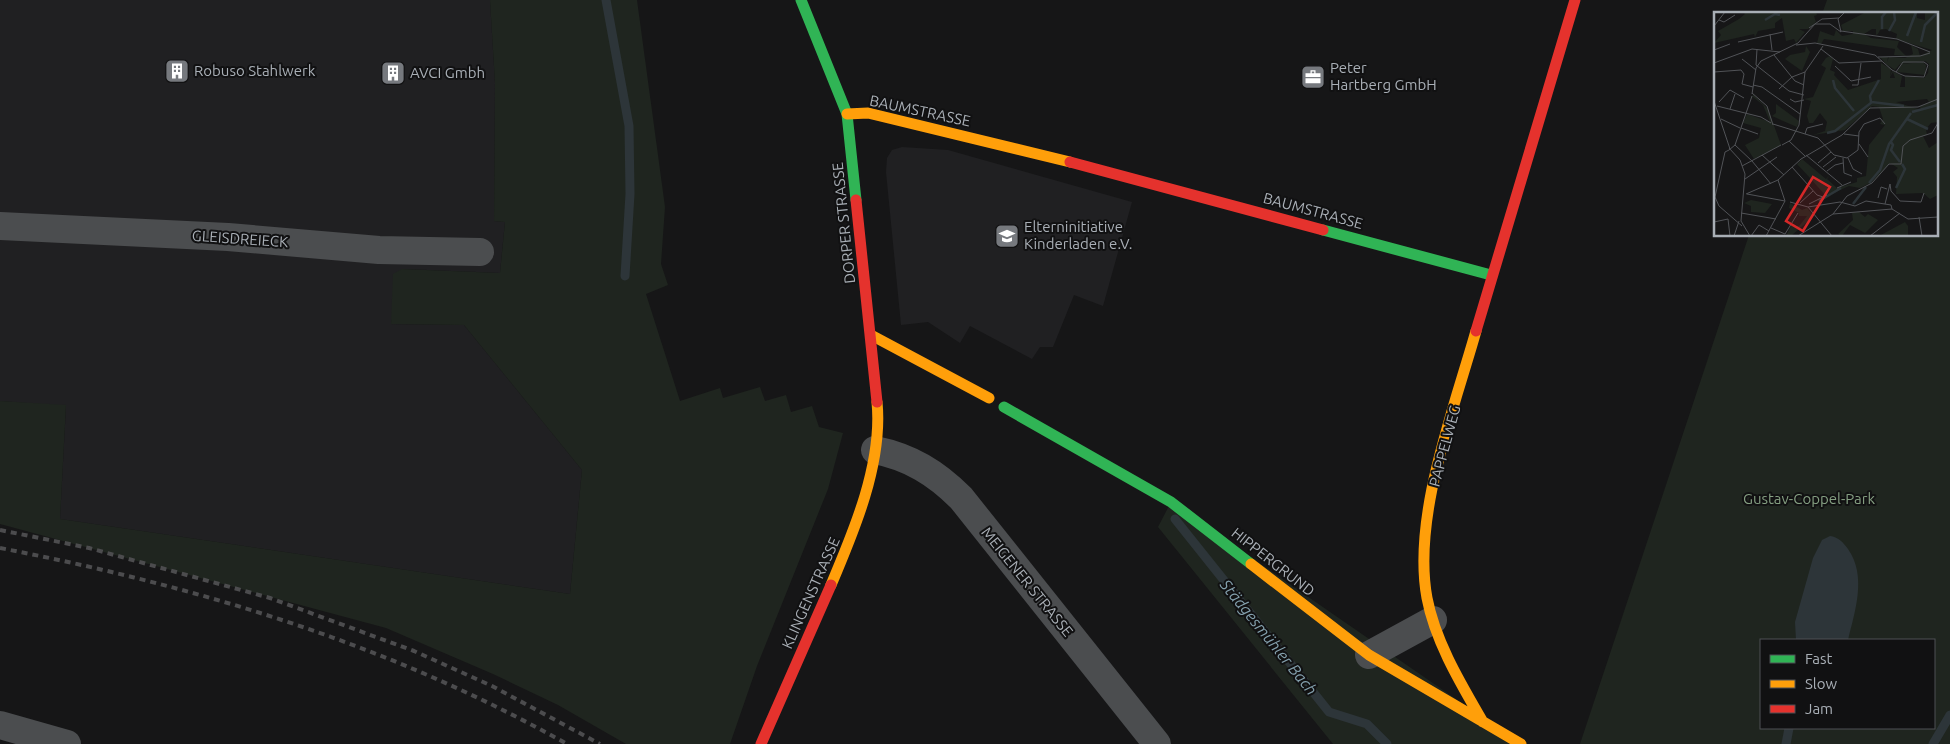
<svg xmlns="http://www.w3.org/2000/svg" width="1950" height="744" font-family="Ubuntu,sans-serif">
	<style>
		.built { fill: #202022 }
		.green { fill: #1f251f; fill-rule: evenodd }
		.water { fill: #2d3539 }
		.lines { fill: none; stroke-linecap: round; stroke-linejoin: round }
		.stream { stroke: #2d3539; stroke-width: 9 }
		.street { stroke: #4b4d4f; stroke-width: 28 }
		.fast { stroke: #30b455; stroke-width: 11 }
		.slow { stroke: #ff9f0a; stroke-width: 11 }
		.jam { stroke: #e5322d; stroke-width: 11 }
		.rail { stroke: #4c4c4e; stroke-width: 4; stroke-dasharray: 6 5; stroke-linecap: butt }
		.labels { text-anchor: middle; stroke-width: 4; stroke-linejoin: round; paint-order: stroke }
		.poi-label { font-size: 15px; fill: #a9afb6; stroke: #111112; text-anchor: start }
		.street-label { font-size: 15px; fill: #a9afb6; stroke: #111112 }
		.park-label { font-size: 15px; fill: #859f82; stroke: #111112 }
		.water-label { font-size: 16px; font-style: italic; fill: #84a0ad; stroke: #111112 }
		.inset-river { fill: none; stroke: #2d3539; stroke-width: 2.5 }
		.inset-road { fill: none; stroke: #515357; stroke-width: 1 }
		.view { fill: #d62828; fill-opacity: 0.15; stroke: #d62828; stroke-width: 2.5 }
		.inset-edge { fill: none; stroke: #a9afb6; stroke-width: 2.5 }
	</style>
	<rect width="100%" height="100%" fill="#161617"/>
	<path class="built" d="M 0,0 L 490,0 L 495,83 L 494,221 L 505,222 L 500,273 L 402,269 L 391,324 L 464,325 L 582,470 L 570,594 L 60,519 L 66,406 L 0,401 Z
		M 902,147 L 948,150 L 1132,202 L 1103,306 L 1074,295 L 1053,347 L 1040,347 L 1032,359 L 970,326 L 960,343 L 928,322 L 901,325 L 886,172 L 887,158 L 892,150 Z"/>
	<path class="green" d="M 490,0 L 637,0 L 665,207 L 661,264 L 668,285 L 646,294 L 680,401 L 720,388 L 723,398 L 760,387 L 765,401 L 786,395 L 791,412 L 812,406 L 819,427 L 843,433 L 828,489 L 757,666 L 730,744 L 626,744 L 558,705 L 493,674 L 386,628 L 0,524 L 0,401 L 66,405 L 60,519 L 570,594 L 582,470 L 464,325 L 391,324 L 393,274 L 402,269 L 500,273 L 505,222 L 494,221 L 495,83 Z
		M 1827,0 L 1950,0 L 1950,744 L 1580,744 L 1749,235 L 1936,235 L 1936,14 L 1822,14 ZM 1761,640 L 1934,640 L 1934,728 L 1761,728 Z
		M 1171,502 L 1521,744 L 1333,744 L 1158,527 Z"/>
	<path class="water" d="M 1830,536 C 1838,537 1843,542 1848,549 C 1867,576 1855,611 1848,640 L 1796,640 L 1795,622 L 1813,558 L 1822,540 Z"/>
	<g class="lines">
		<path class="stream" d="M 606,0 L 629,126 L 630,194 L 625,276
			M 1175,519 L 1329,712 L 1367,724 L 1387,744
			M 1786,744 L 1789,728
			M 1933,744 L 1950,715"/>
		<path class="street" d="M 0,226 L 228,237 L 379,250 L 480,252
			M 875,450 C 910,457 936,473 961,498 L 1157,744
			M 1369,655 L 1433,620
			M 0,725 L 67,744"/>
		<path class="fast" d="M 801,0 L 847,114 L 856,200
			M 1323,230 L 1491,275
			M 1004,407 L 1171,502 L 1251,564"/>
		<path class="slow" d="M 847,114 L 868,113 L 1070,162
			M 1476,331 C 1454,409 1412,517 1427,598 C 1435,641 1461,684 1483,722
			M 871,335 L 989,398
			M 1251,564 L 1369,655 L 1521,744
			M 831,585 C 854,531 883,463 877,402"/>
		<path class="jam" d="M 1070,162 L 1323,230
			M 856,200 L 877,402
			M 1476,331 L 1575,0
			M 761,744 L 831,585"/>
		<path class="rail" d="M 0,530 L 89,548 L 270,598 L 414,651 L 492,686 L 600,744
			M 0,548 C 197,586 391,645 567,744"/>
	</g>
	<defs>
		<g id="building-square" transform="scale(1.25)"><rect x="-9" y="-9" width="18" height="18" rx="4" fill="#76797e" stroke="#111112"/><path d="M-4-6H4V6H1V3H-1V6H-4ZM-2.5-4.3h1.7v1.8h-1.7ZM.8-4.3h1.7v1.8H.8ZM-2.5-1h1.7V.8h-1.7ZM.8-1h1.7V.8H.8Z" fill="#fff"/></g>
		<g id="office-square" transform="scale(1.25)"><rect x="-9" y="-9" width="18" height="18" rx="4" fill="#76797e" stroke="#111112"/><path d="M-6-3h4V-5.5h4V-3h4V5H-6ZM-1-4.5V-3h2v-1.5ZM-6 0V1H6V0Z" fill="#fff"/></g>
		<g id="school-square" transform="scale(1.25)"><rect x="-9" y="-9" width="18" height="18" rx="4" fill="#76797e" stroke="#111112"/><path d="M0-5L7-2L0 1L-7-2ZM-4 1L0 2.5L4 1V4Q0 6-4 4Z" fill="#fff"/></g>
	</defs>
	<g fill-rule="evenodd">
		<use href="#building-square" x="177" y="71"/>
		<use href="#building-square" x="393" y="73"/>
		<use href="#office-square" x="1313" y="77"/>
		<use href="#school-square" x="1007" y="236"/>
	</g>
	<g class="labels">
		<g class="poi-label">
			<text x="1330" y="73">Peter<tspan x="1330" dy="17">Hartberg GmbH</tspan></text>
			<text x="194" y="76">Robuso Stahlwerk</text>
			<text x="410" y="78">AVCI Gmbh</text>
			<text x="1024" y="232">Elterninitiative<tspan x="1024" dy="17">Kinderladen e.V.</tspan></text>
		</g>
		<g class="street-label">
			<text transform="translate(920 111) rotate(12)" y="5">BAUMSTRASSE</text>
			<text transform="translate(1313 211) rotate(15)" y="5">BAUMSTRASSE</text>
			<text transform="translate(844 223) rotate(-96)" y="5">DORPER STRASSE</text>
			<text transform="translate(240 239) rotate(4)" y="5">GLEISDREIECK</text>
			<text transform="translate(1445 446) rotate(-75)" y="5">PAPPELWEG</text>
			<text transform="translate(1273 562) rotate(38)" y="5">HIPPERGRUND</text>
			<text transform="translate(1027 582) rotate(51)" y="5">MEIGENER STRASSE</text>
			<text transform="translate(811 593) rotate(-66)" y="5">KLINGENSTRASSE</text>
		</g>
		<g class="park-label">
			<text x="1809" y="504">Gustav-Coppel-Park</text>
		</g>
		<g class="water-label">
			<text transform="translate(1269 637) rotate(51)" y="6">Städgesmühler Bach</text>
		</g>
	</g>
	<g transform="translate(1714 12)">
		<rect width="224" height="224" fill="#161617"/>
		<path d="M 29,0 L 102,0 L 103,3 L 100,4 L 102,10 L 94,17 L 85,17 L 91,20 L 82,31 L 80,27 L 72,29 L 68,6 L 61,11 L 61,16 L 44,19 L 41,25 L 40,22 L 0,31 L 7,23 L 4,19 L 25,7 L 31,2 ZM 152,0 L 203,0 L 203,6 L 211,8 L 211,0 L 224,0 L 224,110 L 217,111 L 212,117 L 213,123 L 209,124 L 215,136 L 224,130 L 224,183 L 216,187 L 209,181 L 182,182 L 183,165 L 179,160 L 184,156 L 176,151 L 158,170 L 146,176 L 135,174 L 100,190 L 111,183 L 96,166 L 92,170 L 96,166 L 83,152 L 88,147 L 112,167 L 116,163 L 113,167 L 123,176 L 143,170 L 143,166 L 152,164 L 155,133 L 171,113 L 166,112 L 169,107 L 165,95 L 158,94 L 131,118 L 99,123 L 111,119 L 113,110 L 106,101 L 99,111 L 95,111 L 93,104 L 97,89 L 90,87 L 99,85 L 112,56 L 107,53 L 112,46 L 116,44 L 119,47 L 116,58 L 121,60 L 120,63 L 134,78 L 167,67 L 167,51 L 177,57 L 176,66 L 181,66 L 179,60 L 176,65 L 178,59 L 188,64 L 186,75 L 191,75 L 191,64 L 210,66 L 214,61 L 215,52 L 211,49 L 186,52 L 181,58 L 172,52 L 166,45 L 174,45 L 173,50 L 175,45 L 191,46 L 199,42 L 197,33 L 204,37 L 206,44 L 218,38 L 182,27 L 183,22 L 172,17 L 166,18 L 164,22 L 162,23 L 162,17 L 158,17 L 150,22 L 157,26 L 185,29 L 183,35 L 192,44 L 180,43 L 181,37 L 110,27 L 107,32 L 103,31 L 106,19 L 120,24 L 122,18 L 128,24 L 139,22 L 139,19 L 129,19 L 127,13 ZM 213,87 L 215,90 L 206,94 L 207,98 L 182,90 ZM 92,34 L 96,40 L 88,59 L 71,47 L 76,43 L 91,40 ZM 209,50 L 212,53 L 211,63 L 183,60 L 188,52 ZM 39,82 L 54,97 L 67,133 L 40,147 L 31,133 L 45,126 L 47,116 L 29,111 L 33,102 L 56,110 L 49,93 L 39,85 L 38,88 ZM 62,92 L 85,109 L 83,115 L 58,104 L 62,101 ZM 37,188 L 58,192 L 51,201 L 37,200 L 37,194 L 30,191 ZM 76,191 L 88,198 L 93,196 L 100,204 L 77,224 L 72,224 L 77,214 L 85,214 L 93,204 L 85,204 L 85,201 L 75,196 ZM 145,200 L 151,205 L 154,202 L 164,208 L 151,221 L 136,213 L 128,224 L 124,222 L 139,208 L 138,201 ZM 191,210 L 194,214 L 194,224 L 165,224 Z" fill="#1f251f" fill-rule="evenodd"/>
		<path class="inset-river" d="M 51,8 L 61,2 L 66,3M 168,17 L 168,5 L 172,0M 175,19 L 181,8 L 180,0M 193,24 L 202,0M 207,30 L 211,13 L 224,0M 119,68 L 121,76 L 140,99M 157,90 L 156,84 L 165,68M 198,100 L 224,93M 193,107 L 214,117M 113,121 L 121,119 L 158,90 L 190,94M 177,130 L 179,133 L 177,138 L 186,150M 155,171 L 166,158 L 175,132 L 197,101M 182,176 L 191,157 L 188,152M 105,189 L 127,176M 139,192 L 152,175"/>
		<path class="inset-road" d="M 5,8 L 10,10 L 21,3M 0,14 L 11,0M 95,16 L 108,7 L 125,6M 127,19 L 183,27 L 216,40M 56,22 L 58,38M 24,30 L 69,20M 82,33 L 101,31 L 161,43 L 178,58 L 186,62 L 191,64 L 210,65 L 214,53 L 210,50 L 189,50 L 182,60M 43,37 L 42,53 L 75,79 L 90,83M 107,37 L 125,51 L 168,49M 0,38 L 16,32M 60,43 L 81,69 L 90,73M 164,45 L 206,44 L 216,41M 28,47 L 42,58M 0,51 L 38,37 L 66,40M 121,54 L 137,69 L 157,65M 0,60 L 27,58 L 30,62 L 28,72 L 39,75M 39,73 L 48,75 L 86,102M 138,73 L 144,73 L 147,51M 65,77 L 78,65 L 91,60M 38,81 L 53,94 L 59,113M 38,82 L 42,56 L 47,49 L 84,31 L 101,12 L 116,12 L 127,20 L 124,7 L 131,0M 76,87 L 81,90 L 90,88M 0,89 L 16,137M 5,90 L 16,78 L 30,86M 3,94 L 47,105 L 57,111M 16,97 L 21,82M 7,107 L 26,116M 59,112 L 104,126 L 120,143 L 133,146 L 144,138 L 145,120 L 150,112 L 166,106 L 171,112M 27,116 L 44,122M 91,122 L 93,116 L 109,112M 130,122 L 145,124M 75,129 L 91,144M 145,132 L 154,145M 21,133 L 38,149M 68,133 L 77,128 L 85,113 L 91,60 L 109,34M 15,136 L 26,148 L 31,162 L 27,209 L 36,224M 15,138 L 11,140 L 1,185 L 5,194 L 28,214M 15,138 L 21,133 L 38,84M 48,143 L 70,163M 92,143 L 128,173M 129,146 L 130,161 L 138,164M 134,146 L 139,157 L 148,162M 38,149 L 57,172M 104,151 L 117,140M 28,154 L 67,133M 78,155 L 103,183 L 109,185M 109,155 L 122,145M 113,159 L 121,153 L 129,151M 31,167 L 63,145M 123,176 L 137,170M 32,182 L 64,168 L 87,147 L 128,123 L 156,96 L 204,95 L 224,87M 33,182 L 71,189M 164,186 L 167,175 L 173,177M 76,190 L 94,195 L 118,224M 86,191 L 99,179M 95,192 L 113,183M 171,192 L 176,172 L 177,179 L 186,189 L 207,190 L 210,181M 94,195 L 126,190 L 141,194 L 152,189 L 177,193 L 178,197M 27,201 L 62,207M 119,202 L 178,197 L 194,207 L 224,205M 205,205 L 208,224M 0,210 L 14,207 L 16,224M 57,216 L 71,222 L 84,201M 20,224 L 25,209M 37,224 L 45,213 L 55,219M 52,224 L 71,189 L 64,168M 84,224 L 119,202 L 133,184 L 158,171 L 175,152 L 187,152 L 189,134 L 196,128 L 218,121 L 224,111M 156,224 L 186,201"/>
		<path class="view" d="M 99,165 L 116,175 L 89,219 L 72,209 Z"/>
		<rect width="224" height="224" class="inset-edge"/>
	</g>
	<rect x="1760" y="639" width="175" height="90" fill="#111112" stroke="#4e5054"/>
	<rect x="1770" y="655" width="25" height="8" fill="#30b455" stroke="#4e5054"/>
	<text x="1805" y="664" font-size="15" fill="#a9afb6">Fast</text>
	<rect x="1770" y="680" width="25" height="8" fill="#ff9f0a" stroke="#4e5054"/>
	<text x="1805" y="689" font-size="15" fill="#a9afb6">Slow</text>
	<rect x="1770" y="705" width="25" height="8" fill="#e5322d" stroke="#4e5054"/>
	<text x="1805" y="714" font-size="15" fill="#a9afb6">Jam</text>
</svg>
